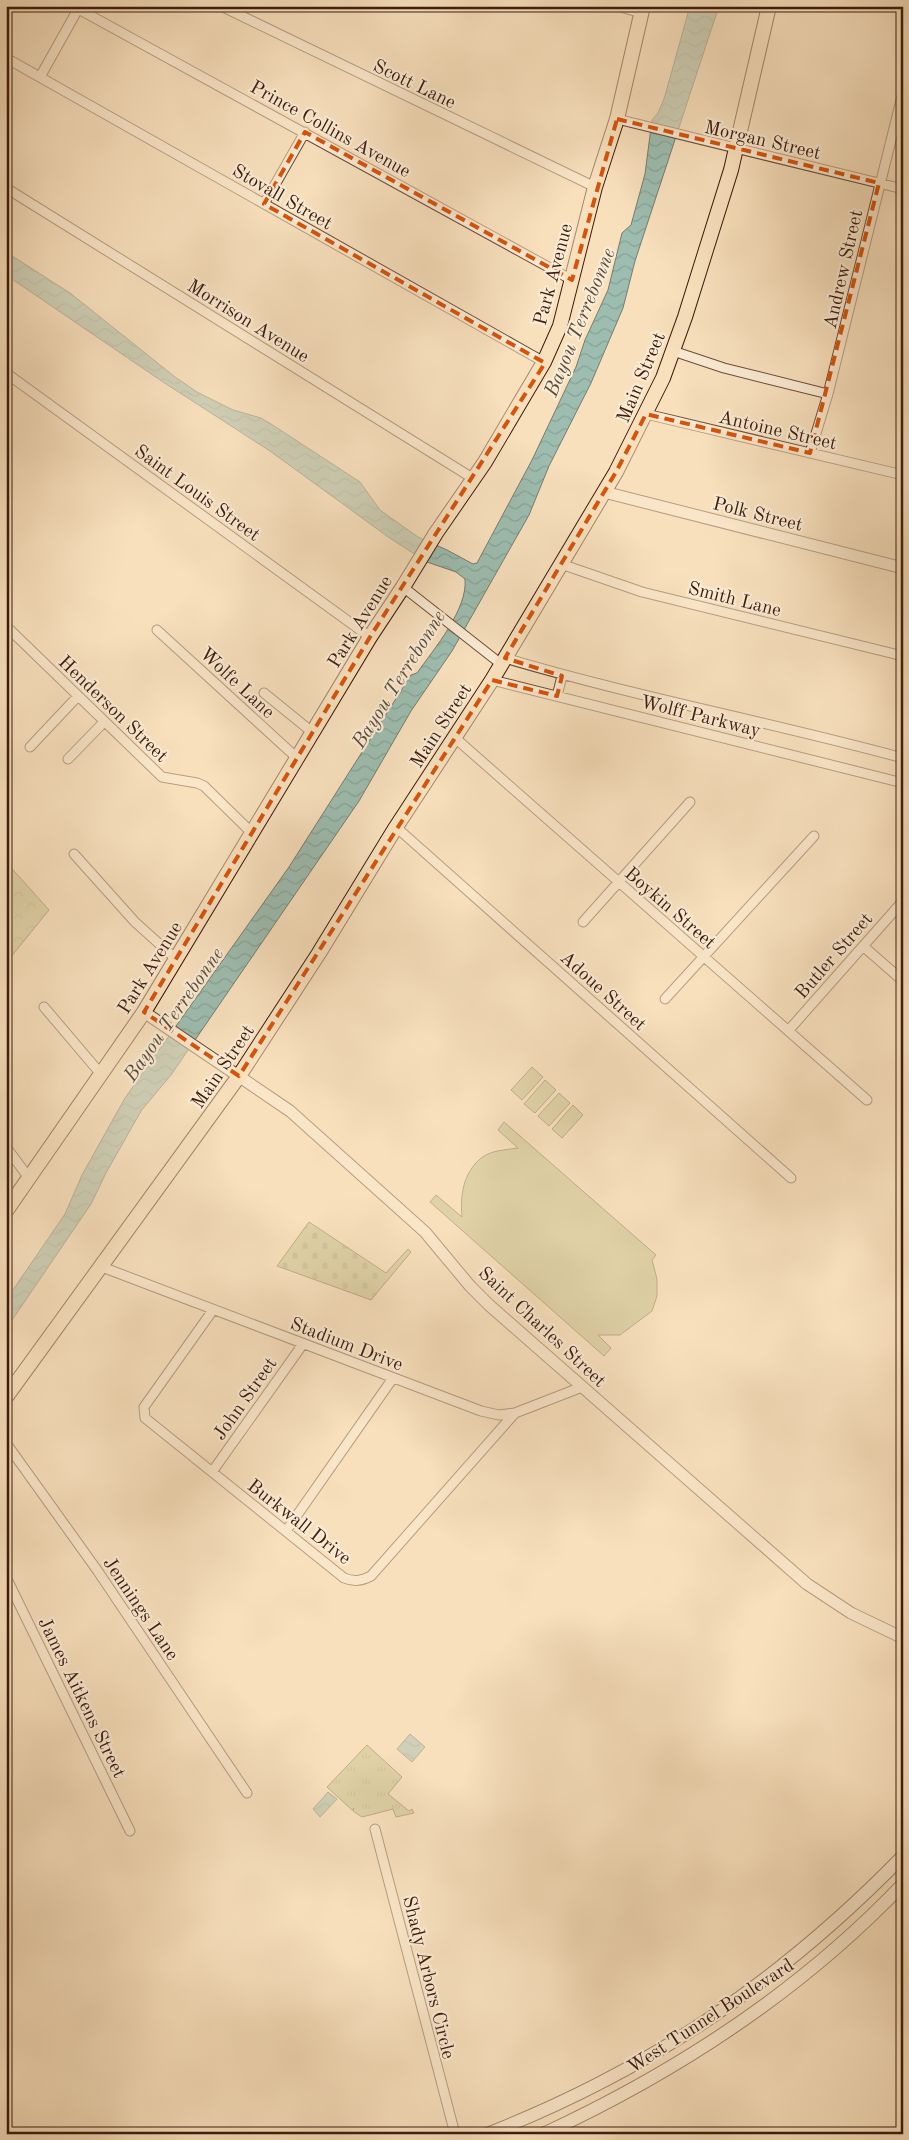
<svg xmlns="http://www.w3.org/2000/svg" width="909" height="2140" font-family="'Old Standard TT',serif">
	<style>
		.grass { fill: url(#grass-tufts); stroke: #806e4c }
		.forest { fill: url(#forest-crowns); stroke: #806e4c }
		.cemetery { fill: url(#cemetery-stones); stroke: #806e4c }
		.park { fill: #c3c18d; stroke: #806e4c }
		.water { fill: url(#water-waves); stroke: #777c6e }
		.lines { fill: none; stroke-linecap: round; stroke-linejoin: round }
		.minor-casing { stroke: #6c4c38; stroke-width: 11 }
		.tertiary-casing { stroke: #6c4c38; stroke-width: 13 }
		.secondary-casing { stroke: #3d1b0c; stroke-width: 14 }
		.primary-casing { stroke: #3d1b0c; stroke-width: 16 }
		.minor { stroke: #faebd4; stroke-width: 9 }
		.tertiary { stroke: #faebd4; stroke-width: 11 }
		.secondary { stroke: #faebd4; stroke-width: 12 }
		.primary { stroke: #f8e0bd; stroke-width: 14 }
		.marked { fill: none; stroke: #d7530c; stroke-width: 4; stroke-dasharray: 10 6; stroke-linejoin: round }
		.labels { text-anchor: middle; stroke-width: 4.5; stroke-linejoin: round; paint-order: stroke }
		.street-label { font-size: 19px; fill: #3d1b0c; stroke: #faebd4 }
		.water-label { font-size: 20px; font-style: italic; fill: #5a4c3d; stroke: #faebd4 }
	</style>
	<defs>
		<pattern id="grass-tufts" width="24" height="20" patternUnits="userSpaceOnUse" patternTransform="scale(1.25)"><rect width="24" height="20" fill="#c3c18d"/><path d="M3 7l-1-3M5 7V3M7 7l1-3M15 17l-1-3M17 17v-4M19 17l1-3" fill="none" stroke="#a8a578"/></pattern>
		<pattern id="forest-crowns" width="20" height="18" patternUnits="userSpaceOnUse" patternTransform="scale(1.25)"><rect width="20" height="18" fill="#c3c18d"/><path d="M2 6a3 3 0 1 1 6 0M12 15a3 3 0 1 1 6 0" fill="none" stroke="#a8a578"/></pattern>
		<pattern id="cemetery-stones" width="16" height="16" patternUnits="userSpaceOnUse" patternTransform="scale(1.25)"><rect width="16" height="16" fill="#c3c18d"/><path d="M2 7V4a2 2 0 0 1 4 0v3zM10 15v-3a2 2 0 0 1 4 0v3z" fill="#a8a578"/></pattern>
		<pattern id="water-waves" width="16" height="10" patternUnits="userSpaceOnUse" patternTransform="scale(1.25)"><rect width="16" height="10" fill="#9dbdb0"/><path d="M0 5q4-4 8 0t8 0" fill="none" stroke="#88a296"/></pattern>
	</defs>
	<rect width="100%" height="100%" fill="#f8e0bd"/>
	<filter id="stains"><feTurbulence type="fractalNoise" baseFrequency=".004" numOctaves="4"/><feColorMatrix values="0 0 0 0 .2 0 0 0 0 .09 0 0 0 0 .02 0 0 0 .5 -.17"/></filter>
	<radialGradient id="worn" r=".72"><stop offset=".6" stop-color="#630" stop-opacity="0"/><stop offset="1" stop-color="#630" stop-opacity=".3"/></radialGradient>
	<path class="grass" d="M 367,1745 L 402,1777 L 388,1794 L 409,1811 L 412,1809 L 414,1813 L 396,1817 L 393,1809 L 362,1817 L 353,1811 L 354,1808 L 352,1810 L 327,1787 Z"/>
	<path class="forest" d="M 6,862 L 49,910 L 6,963 Z"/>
	<path class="cemetery" d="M 309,1222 L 386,1273 L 408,1249 L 411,1252 L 371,1300 L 277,1266 Z"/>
	<path class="park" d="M 532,1067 L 543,1077 L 522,1100 L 511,1090 Z
		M 545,1080 L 556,1090 L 535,1113 L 524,1104 Z
		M 559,1093 L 570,1103 L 549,1126 L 538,1116 Z
		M 573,1105 L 583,1115 L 562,1138 L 552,1129 Z
		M 504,1122 L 656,1255 L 652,1260 L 657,1279 L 657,1296 L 652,1311 L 620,1335 L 598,1335 L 611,1348 L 604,1356 L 430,1202 L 436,1195 L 462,1217 C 460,1196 463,1174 480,1159 C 490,1150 506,1150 518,1148 L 498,1130 Z"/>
	<path class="water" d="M 690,6 L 719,6 L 635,261 L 623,308 L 591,383 L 549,466 L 529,515 L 452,651 L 411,711 L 359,801 L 171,1075 L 141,1111 L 106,1173 L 91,1204 L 6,1329 L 6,1300 L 65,1214 L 82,1175 L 125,1098 L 289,867 L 411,675 L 417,673 C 434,649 468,609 465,579 L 456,572 L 427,562 L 391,539 L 270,451 L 163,382 L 6,275 L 6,252 L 70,293 L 175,377 L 197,392 L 233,410 L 261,418 L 271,424 L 360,482 L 380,510 L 418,537 L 447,550 L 473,564 L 477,563 L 532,460 L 576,367 L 585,340 L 608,290 L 622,233 L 631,225 L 645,174 L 652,120 L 658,113 L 664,99 Z
		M 410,1734 L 425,1747 L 412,1762 L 397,1749 Z
		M 328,1792 L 337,1799 L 320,1817 L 313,1809 Z"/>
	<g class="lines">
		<g class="minor-casing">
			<path id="minor" d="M 73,6 L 572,280
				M 221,6 L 595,187
				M 618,6 L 641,13
				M 6,58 L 544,362
				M 40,77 L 78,9
				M 617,119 L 903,189
				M 6,188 L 474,479
				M 264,204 L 305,132
				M 673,351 L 724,368 L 828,394
				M 6,373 L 370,637
				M 646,414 L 903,475
				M 810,453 L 828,394 L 903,92
				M 561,564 L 642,592 L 903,656
				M 403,587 L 501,664
				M 6,626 L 162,777 L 197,783 L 204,786 L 252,833
				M 157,630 L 297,758
				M 505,658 C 636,697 771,722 903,758
				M 492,680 L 903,783
				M 264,693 L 312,732
				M 557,696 L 562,676
				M 454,737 L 867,1100
				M 30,747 L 78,696
				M 68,759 L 104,722
				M 396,827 L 791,1178
				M 74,854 L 135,922 L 176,959
				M 583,922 L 690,802
				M 863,946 L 903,981
				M 665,999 L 814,836
				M 44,1007 L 100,1073
				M 788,1031 L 903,901
				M 6,1147 L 29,1178
				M 102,1267 L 481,1411 L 499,1415 L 515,1413 L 582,1387
				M 213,1310 L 144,1407 L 145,1418 L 344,1578 C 354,1582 361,1581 371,1576 L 515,1413
				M 6,1443 L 97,1570 L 247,1793
				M 212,1472 L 303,1344
				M 286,1531 L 393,1378
				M 6,1577 L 130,1831
				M 375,1829 L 455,2134"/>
		</g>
		<g class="tertiary-casing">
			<path id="tertiary" d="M 604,492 L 903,568
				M 144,1012 L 290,1111 L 425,1232 L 470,1286 L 489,1305 L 807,1584 L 851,1613 L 903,1638"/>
		</g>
		<g class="secondary-casing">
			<path id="secondary" d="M 487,2134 C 650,2070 781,1981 903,1856
				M 543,2134 C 677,2072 801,1991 903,1884"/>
		</g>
		<g class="primary-casing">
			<path id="primary" d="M 6,1211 L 144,1012 L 370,637 L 403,587 L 436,533 L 485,462 L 544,362 L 560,326 L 595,187 L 617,119 L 643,6
				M 6,1397 L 239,1076 L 319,953 L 396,827 L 492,680 L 616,472 L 663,378 L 685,317 L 731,170 L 769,6"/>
		</g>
		<use href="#minor" class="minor"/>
		<use href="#tertiary" class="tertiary"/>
		<use href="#secondary" class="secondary"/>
		<use href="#primary" class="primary"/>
	</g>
	<path d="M0 0H909V2140H0ZM 617,119 L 879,183 L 810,453 L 646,414 L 616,472 L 505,658 L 562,676 L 557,696 L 492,680 L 239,1076 L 144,1012 L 370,637 L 545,363 L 264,204 L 305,132 L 572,280 Z" fill="#f8e0bd" fill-opacity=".55" fill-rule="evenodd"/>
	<path class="marked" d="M 617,119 L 879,183 L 810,453 L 646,414 L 616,472 L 505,658 L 562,676 L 557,696 L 492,680 L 239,1076 L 144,1012 L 370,637 L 545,363 L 264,204 L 305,132 L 572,280 Z"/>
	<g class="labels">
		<g class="street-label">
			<text transform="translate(415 83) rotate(26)" y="7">Scott Lane</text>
			<text transform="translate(331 128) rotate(29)" y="7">Prince Collins Avenue</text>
			<text transform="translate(763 139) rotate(13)" y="7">Morgan Street</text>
			<text transform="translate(283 196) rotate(30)" y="7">Stovall Street</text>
			<text transform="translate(842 269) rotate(-77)" y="7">Andrew Street</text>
			<text transform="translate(552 274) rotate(-75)" y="7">Park Avenue</text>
			<text transform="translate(249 320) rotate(32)" y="7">Morrison Avenue</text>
			<text transform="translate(640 377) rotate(-67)" y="7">Main Street</text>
			<text transform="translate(778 429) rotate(13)" y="7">Antoine Street</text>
			<text transform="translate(198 492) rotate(36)" y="7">Saint Louis Street</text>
			<text transform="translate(758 513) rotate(14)" y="7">Polk Street</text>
			<text transform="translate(735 598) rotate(14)" y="7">Smith Lane</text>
			<text transform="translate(359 621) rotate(-58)" y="7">Park Avenue</text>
			<text transform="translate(238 682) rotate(43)" y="7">Wolfe Lane</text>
			<text transform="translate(114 708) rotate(44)" y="7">Henderson Street</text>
			<text transform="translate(701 715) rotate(14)" y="7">Wolff Parkway</text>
			<text transform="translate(440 725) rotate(-57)" y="7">Main Street</text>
			<text transform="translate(671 907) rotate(41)" y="7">Boykin Street</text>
			<text transform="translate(833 955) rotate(-49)" y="7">Butler Street</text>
			<text transform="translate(149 967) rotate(-58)" y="7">Park Avenue</text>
			<text transform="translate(604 990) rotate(42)" y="7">Adoue Street</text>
			<text transform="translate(222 1066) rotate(-56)" y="7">Main Street</text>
			<text transform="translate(543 1326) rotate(43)" y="7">Saint Charles Street</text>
			<text transform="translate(347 1343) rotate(21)" y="7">Stadium Drive</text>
			<text transform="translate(244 1398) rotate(-55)" y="7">John Street</text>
			<text transform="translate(300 1521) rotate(38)" y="7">Burkwall Drive</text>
			<text transform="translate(142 1608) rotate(56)" y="7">Jennings Lane</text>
			<text transform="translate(83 1697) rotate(64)" y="7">James Aitkens Street</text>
			<text transform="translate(430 1977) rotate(76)" y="7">Shady Arbors Circle</text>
			<text transform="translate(710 2015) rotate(-33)" y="7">West Tunnel Boulevard</text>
		</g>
		<g class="water-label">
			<text transform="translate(579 322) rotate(-68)" y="7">Bayou Terrebonne</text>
			<text transform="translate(398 679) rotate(-58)" y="7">Bayou Terrebonne</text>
			<text transform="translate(173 1014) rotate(-55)" y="7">Bayou Terrebonne</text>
		</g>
	</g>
	<rect width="909" height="2140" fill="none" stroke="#f8e0bd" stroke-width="25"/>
	<rect x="8" y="8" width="894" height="2125" fill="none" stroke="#3d1b0c" stroke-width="2.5"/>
	<rect x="12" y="12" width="884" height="2115" fill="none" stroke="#3d1b0c"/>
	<rect width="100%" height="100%" filter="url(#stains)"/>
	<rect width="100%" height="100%" fill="url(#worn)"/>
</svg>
